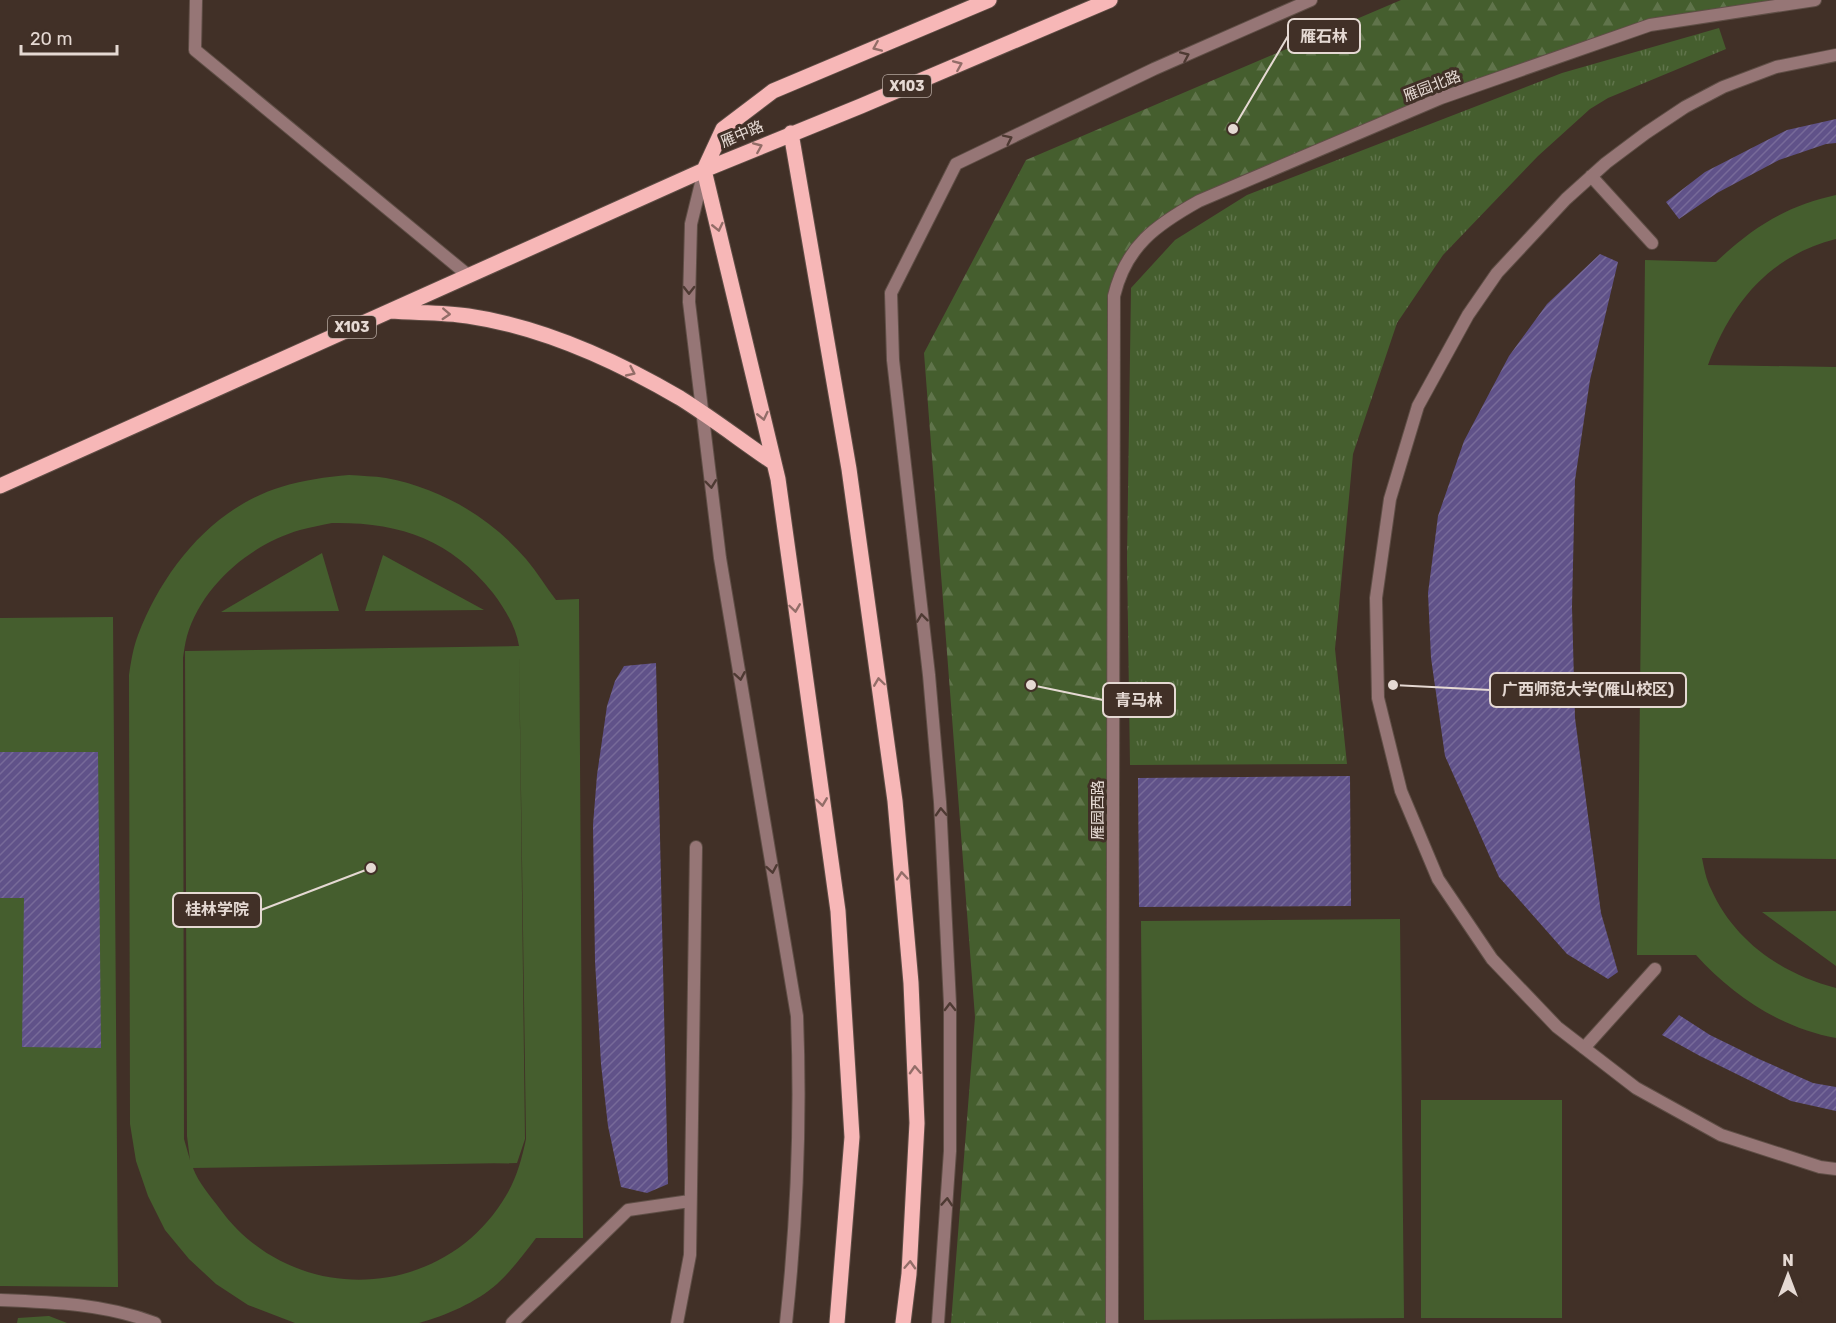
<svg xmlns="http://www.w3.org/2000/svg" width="1836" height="1323" font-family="Rubik,'Noto Sans SC',sans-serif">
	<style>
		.grass { fill: url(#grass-tufts) }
		.forest { fill: url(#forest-firs) }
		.pitch { fill: #455e2e; fill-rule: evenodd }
		.building { fill: url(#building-hatch) }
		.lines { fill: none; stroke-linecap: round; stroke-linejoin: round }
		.lane-casing { stroke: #5f4e46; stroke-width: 14 }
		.street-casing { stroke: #5f4e46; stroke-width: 14 }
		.primary-casing { stroke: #5f4e46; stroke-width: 17 }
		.lane { stroke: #967676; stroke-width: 12 }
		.street { stroke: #967676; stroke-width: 12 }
		.primary { stroke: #f7b7b7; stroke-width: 15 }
		.oneway { stroke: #936d68 }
		.oneway2 { stroke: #4e3a33 }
		.labels { text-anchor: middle; stroke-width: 6; stroke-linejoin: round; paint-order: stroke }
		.shield { fill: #413027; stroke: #b4a69f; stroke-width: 1.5 }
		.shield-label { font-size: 14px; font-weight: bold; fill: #e5d9d3 }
		.street-label { font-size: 15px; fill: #e5d9d3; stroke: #413027 }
		.leader { fill: none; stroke: #e5d9d3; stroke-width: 2 }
		.callout-dot { fill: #e5d9d3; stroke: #413027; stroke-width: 2 }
		.callout { fill: #413027; stroke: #e5d9d3; stroke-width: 2 }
		.callout-label { font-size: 16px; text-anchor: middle; font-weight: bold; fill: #e5d9d3 }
	</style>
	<defs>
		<pattern id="grass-tufts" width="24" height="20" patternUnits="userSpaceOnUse" patternTransform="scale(1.5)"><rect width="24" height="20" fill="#455e2e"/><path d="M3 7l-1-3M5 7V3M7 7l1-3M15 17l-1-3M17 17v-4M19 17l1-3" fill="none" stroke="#60744b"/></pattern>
		<pattern id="forest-firs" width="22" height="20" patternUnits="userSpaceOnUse" patternTransform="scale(1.5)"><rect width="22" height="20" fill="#455e2e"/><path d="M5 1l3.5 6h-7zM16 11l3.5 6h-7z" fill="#60744b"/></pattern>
		<pattern id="building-hatch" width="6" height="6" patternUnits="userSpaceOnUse" patternTransform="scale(1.5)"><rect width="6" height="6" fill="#605289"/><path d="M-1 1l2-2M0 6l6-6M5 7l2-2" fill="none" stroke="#776a99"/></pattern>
	</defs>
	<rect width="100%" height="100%" fill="#413027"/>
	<path class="grass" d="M 1719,28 L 1726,49 L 1608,98 L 1590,109 L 1538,156 L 1443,255 L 1397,323 L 1353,454 L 1335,649 L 1347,764 L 1130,765 L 1127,559 L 1131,288 L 1175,240 L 1247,195 L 1562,73 Z
		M 49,1316 L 67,1323 L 17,1323 L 18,1318 Z"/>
	<path class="forest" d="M 1401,0 L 1815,0 L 1650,25 L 1441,98 L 1171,216 L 1118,278 L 1112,1323 L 951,1323 L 975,1017 L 924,353 L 1026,160 Z"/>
	<path class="pitch" d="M 1836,195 L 1836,239 C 1769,256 1731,303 1708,365 L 1836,367 L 1836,859 L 1702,858 C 1704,868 1706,879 1711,889 C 1734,941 1782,974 1836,988 L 1836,1038 C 1781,1028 1733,996 1696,955 L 1637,955 L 1645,260 L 1716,262 C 1753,227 1786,206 1836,195 Z
		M 349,475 C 361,476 374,476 386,478 C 440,488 490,517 526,559 C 537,572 546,587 556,600 L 579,599 L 583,1238 L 536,1238 C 524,1254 512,1270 497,1284 C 477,1302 445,1316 419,1323 L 295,1323 L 248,1305 L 216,1284 L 189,1259 L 165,1230 L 148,1196 L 136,1161 L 130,1124 L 129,675 C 131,662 133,648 138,635 C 163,570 212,508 281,487 C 303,480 326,477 349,475 ZM 332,523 C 399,522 450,539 493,593 C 505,609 516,627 519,646 L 185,651 L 187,1136 L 190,1160 L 184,1139 L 183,658 C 184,651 185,643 187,636 C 202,585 251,544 300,530 C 311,527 322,525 332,523 ZM 519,649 L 526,1139 C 522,1158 517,1177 507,1194 C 445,1302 293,1309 220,1209 C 211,1197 198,1182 193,1168 L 517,1163 L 525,1139 Z
		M 322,553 L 339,611 L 221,612 Z
		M 383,555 L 484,610 L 365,611 Z
		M 113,617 L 118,1287 L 0,1286 L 0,618 Z
		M 1836,911 L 1836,966 L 1762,912 Z
		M 1400,919 L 1404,1318 L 1144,1320 L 1141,921 Z
		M 1421,1100 L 1562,1100 L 1562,1318 L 1421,1318 Z"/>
	<path class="building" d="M 1836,119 L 1836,143 L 1826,144 L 1779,160 L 1717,193 L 1679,219 L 1666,202 L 1705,172 L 1787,130 Z
		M 1600,254 L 1618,262 L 1590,380 L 1575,480 L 1572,607 L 1575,718 L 1601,913 L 1618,972 L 1608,979 L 1567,954 L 1499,877 L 1445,756 L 1431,658 L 1428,593 L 1438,516 L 1464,441 L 1509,356 L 1547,304 Z
		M 656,663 L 668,1184 L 647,1193 L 621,1187 L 608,1126 L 601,1064 L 595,961 L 593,825 L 597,775 L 607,706 L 615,681 L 624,666 Z
		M 0,752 L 98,752 L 101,1048 L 22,1047 L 24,898 L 0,898 Z
		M 1350,776 L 1351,906 L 1139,907 L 1138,778 Z
		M 1679,1015 L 1710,1035 L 1759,1059 L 1813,1083 L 1836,1087 L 1836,1111 L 1791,1101 L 1700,1056 L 1662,1035 Z"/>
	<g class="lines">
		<g class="lane-casing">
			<path id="lane" d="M 196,0 L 195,50 L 469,276
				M 1836,55 L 1776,67 L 1723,87 L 1685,107 L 1646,133 L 1606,163 L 1566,199 L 1497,273 L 1468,315 L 1418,406 L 1390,499 L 1376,598 L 1378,698 L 1401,791 L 1438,879 L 1492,959 L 1557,1027 L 1636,1088 L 1721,1135 L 1820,1167 L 1836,1169
				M 1591,176 L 1652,243
				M 1584,1048 L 1655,969
				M 512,1323 L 628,1210 L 690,1201
				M 677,1323 L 690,1255 L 696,847"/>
		</g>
		<g class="street-casing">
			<path id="street" d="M 704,171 L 691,224 L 689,302 L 720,558 L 797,1016 C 801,1118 797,1221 786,1323
				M 0,1300 C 52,1302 105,1304 155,1323
				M 938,1323 L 950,1151 L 950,1004 L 940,802 L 929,675 L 893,360 L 891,293 L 956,164 L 1154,69 L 1311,0
				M 1112,1323 L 1114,296 C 1126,246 1156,225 1199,201 L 1441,98 L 1650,25 L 1815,0"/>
		</g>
		<g class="primary-casing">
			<path id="primary" d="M 791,133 L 849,469 L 895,801 L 911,983 L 917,1123 L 909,1274 L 903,1323
				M 704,170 L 778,479 L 838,911 L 852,1137 L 837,1323
				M 704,170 L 723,129 L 773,91 L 989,0
				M 390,311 C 416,313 443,312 468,316 C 543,327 615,360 680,398 C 712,418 743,442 774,463
				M 0,486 L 704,170 L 861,106 L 1110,0"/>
		</g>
		<use href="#lane" class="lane"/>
		<use href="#street" class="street"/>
		<use href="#primary" class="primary"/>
	</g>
	<defs><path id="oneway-chevron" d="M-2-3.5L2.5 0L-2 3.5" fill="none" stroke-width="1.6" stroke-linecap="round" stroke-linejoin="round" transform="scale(1.5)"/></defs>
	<g class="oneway">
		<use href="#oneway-chevron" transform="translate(877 47) rotate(157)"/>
		<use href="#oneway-chevron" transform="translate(958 65) rotate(-23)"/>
		<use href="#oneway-chevron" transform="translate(758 147) rotate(-23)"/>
		<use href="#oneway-chevron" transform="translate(718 227) rotate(77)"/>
		<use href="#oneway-chevron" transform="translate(446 314) rotate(3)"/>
		<use href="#oneway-chevron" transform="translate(631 372) rotate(25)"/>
		<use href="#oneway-chevron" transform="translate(763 416) rotate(77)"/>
		<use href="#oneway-chevron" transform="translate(795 608) rotate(82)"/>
		<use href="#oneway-chevron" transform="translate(879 682) rotate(-98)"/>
		<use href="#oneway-chevron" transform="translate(822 802) rotate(82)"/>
		<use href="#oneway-chevron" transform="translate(902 876) rotate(-95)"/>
		<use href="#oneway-chevron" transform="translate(915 1070) rotate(-93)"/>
		<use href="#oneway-chevron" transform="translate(910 1265) rotate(-87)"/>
	</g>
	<g class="oneway2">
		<use href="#oneway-chevron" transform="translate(1185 56) rotate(-24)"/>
		<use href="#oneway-chevron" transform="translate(1008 139) rotate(-26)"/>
		<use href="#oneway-chevron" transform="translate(689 290) rotate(90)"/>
		<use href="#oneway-chevron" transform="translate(711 484) rotate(83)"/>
		<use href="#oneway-chevron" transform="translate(922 618) rotate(-97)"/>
		<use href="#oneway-chevron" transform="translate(740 676) rotate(80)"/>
		<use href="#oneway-chevron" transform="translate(941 812) rotate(-93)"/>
		<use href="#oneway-chevron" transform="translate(772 869) rotate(80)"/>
		<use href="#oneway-chevron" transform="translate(950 1007) rotate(-91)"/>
		<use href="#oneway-chevron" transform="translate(947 1202) rotate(-86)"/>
	</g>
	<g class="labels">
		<g class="shield">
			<rect x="883" y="75" width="48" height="22" rx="4.5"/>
			<rect x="328" y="316" width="48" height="22" rx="4.5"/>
		</g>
		<g class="shield-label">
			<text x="907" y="91">X103</text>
			<text x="352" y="332">X103</text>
		</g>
		<g class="street-label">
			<text transform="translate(1432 86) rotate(-21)" y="5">雁园北路</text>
			<text transform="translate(742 134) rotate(-23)" y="5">雁中路</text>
			<text transform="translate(1098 810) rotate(-90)" y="5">雁园西路</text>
		</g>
	</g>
	<path class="leader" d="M1233 129L1288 36M1393 685L1490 690M1031 685L1103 700M371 868L261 910"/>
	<g class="callout-dot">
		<circle cx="1233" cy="129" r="6"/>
		<circle cx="1393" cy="685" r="6"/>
		<circle cx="1031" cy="685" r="6"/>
		<circle cx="371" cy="868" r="6"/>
	</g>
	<g class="callout">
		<rect x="1288" y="19" width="72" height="34" rx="6"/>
		<rect x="1490" y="673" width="196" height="34" rx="6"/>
		<rect x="1103" y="683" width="72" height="34" rx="6"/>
		<rect x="173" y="893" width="88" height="34" rx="6"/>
	</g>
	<g class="callout-label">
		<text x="1324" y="42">雁石林</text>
		<text x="1588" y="695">广西师范大学(雁山校区)</text>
		<text x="1139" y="706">青马林</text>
		<text x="217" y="915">桂林学院</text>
	</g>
	<g transform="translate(1788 1275)" stroke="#413027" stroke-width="4.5" paint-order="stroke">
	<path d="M0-4.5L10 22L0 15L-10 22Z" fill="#e5d9d3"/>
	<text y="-9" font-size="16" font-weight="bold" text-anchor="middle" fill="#e5d9d3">N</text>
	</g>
	<path d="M21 45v9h96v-9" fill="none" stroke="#e5d9d3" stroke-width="3"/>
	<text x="30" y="45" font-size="18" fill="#e5d9d3" stroke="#413027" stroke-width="4.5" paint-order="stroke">20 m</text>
</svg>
